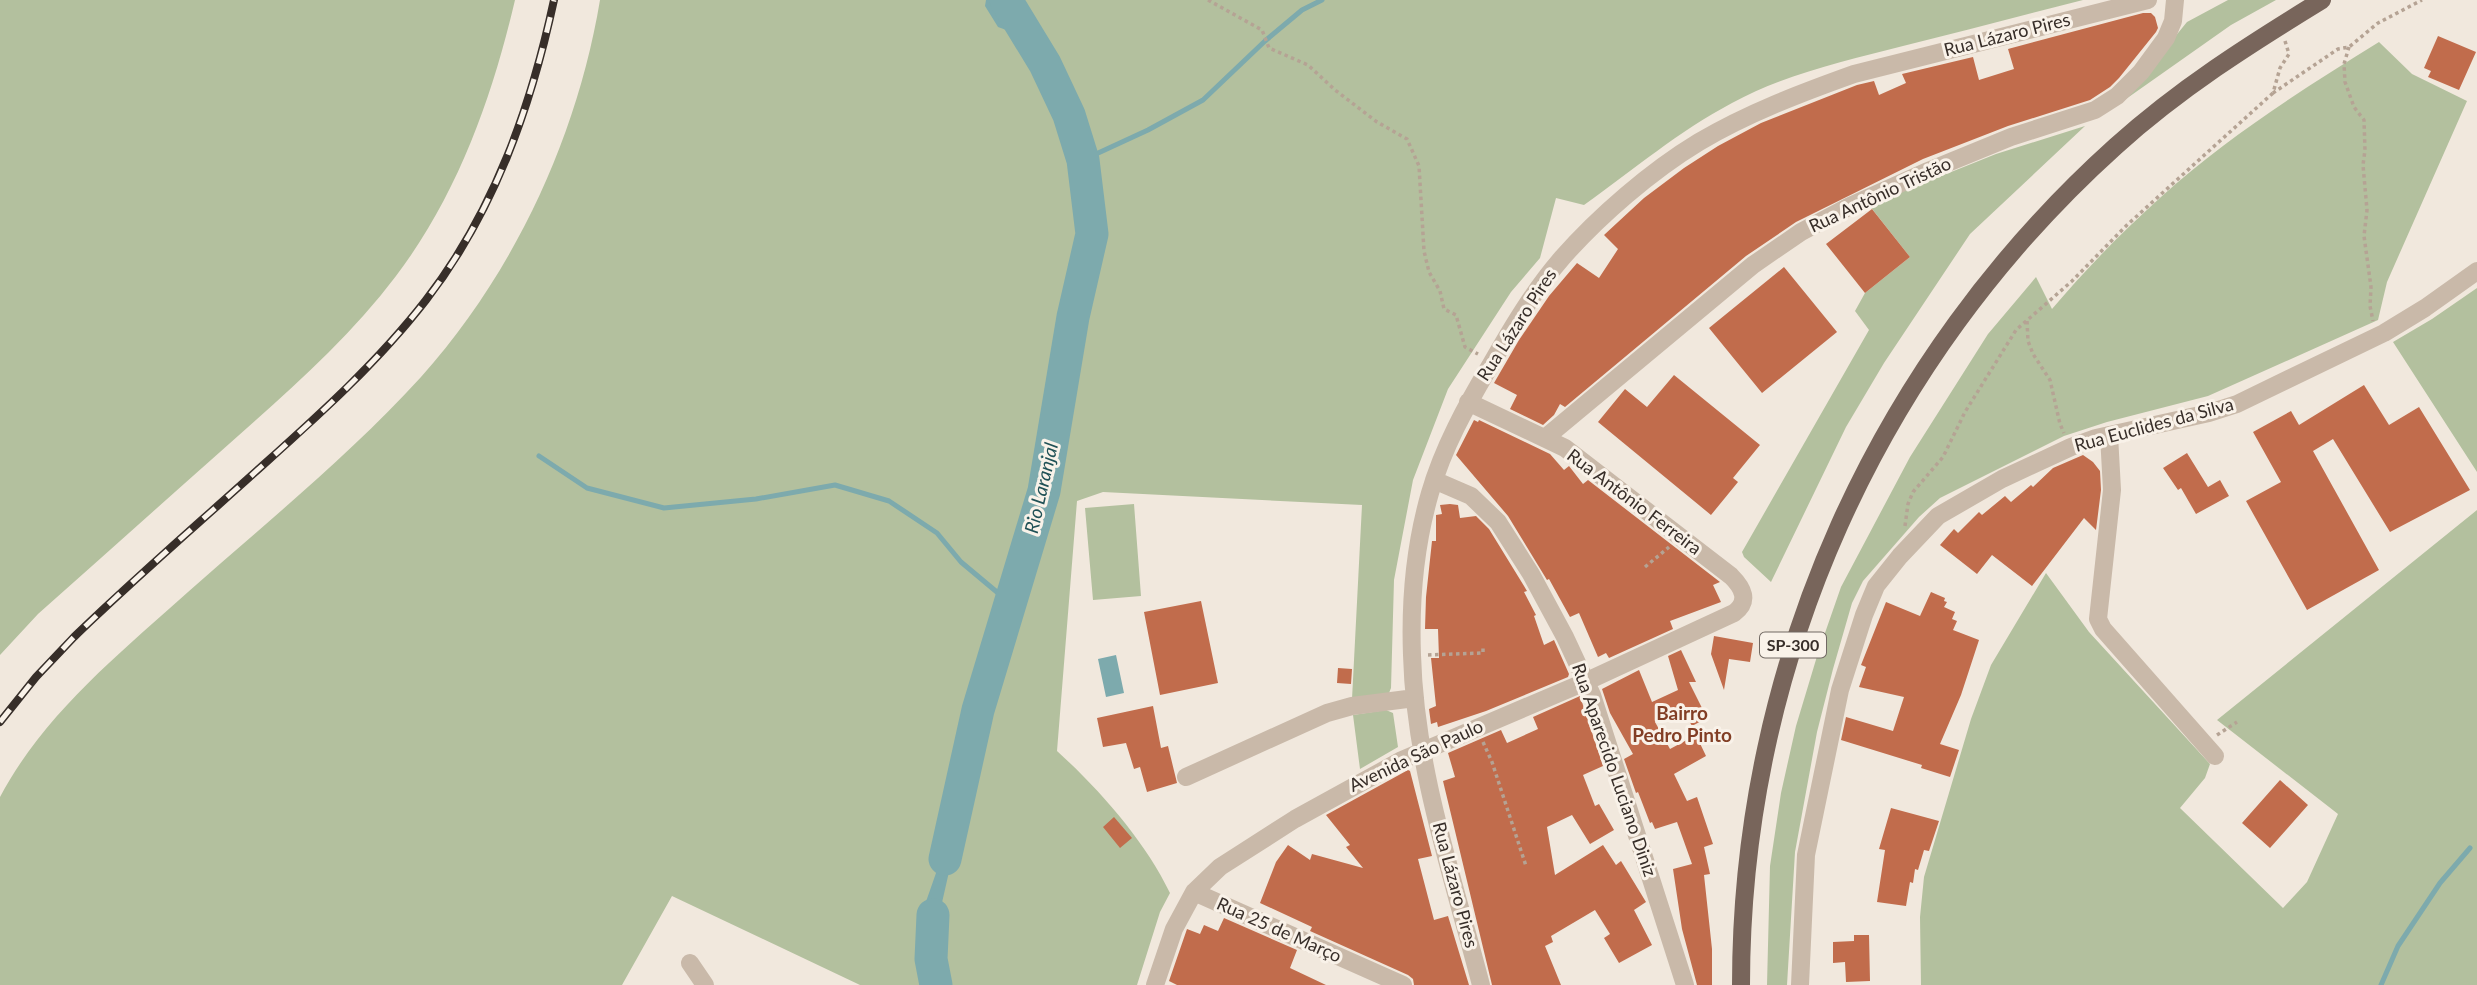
<svg xmlns="http://www.w3.org/2000/svg" width="2477" height="985" font-family="Lato,sans-serif">
	<style>
		.green { fill: #b3c09e }
		.water { fill: #7daaad }
		.lines { fill: none; stroke-linecap: round; stroke-linejoin: round }
		.stream { stroke: #7daaad; stroke-width: 5 }
		.river { stroke: #7daaad; stroke-width: 33 }
		.building { fill: #c16c4c }
		.path { stroke: #b5a394; stroke-width: 3.5; stroke-dasharray: 3.5 3.5; stroke-linecap: butt }
		.minor { stroke: #c9b9a9; stroke-width: 18 }
		.major { stroke: #78655b; stroke-width: 18 }
		.rail-casing { stroke: #372e29; stroke-width: 8 }
		.rail { stroke: #f9f2e9; stroke-width: 5; stroke-dasharray: 16; stroke-linecap: butt }
		.labels { text-anchor: middle; stroke-width: 6; stroke-linejoin: round; paint-order: stroke }
		.shield { fill: #f9f2e9; stroke: #716963; stroke-width: 2 }
		.shield-label { font-size: 16px; font-weight: bold; fill: #372e29 }
		.street-label { font-size: 18px; fill: #372e29; stroke: #f9f2e9 }
		.water-label { font-size: 19px; font-style: italic; fill: #205156; stroke: #f9f2e9 }
		.neighbourhood-label { font-size: 19px; font-weight: bold; fill: #823e25; stroke: #f9f2e9 }
	</style>
	<rect width="100%" height="100%" fill="#f1e8dd"/>
	<path class="green" d="M 0,0 L 515,0 C 492,98 458,194 396,276 C 346,342 282,397 220,452 C 159,506 99,560 38,614 L 0,655 Z
		M 600,0 L 2083,0 C 2023,15 1963,31 1903,46 C 1845,61 1785,74 1732,103 C 1679,131 1633,170 1584,205 L 1556,198 L 1540,258 L 1511,292 L 1448,389 L 1413,480 L 1394,580 L 1391,688 L 1389,693 L 1352,699 L 1362,505 L 1103,492 L 1077,501 L 1057,751 C 1100,790 1145,841 1170,893 L 1160,912 L 1137,985 L 860,985 L 672,896 L 622,985 L 0,985 L 0,797 C 44,714 119,654 188,592 C 267,522 350,455 421,377 C 514,273 577,138 600,0 Z
		M 2228,0 L 2276,0 L 2231,25 L 2116,106 L 2125,98 L 2187,22 Z
		M 2379,42 L 2412,74 L 2467,101 L 2387,282 L 2378,320 L 2208,396 L 2107,422 L 2064,436 L 1940,498 L 1919,517 L 1863,581 L 1852,603 L 1833,669 L 1817,732 L 1795,852 L 1787,985 L 1767,985 L 1770,866 L 1781,793 L 1796,726 L 1818,653 L 1841,587 L 1910,457 L 1988,334 L 2036,277 L 2052,309 C 2086,269 2122,232 2161,197 C 2227,137 2303,89 2379,42 Z
		M 2085,126 L 1970,234 L 1884,363 L 1846,427 L 1771,582 L 1744,557 L 1742,552 L 1869,330 L 1855,311 L 1865,293 L 1910,257 L 1869,205 L 1996,154 Z
		M 2477,288 L 2477,472 L 2393,342 L 2432,319 Z
		M 1134,504 L 1141,596 L 1093,600 L 1085,508 Z
		M 2477,510 L 2477,985 L 1921,985 L 1920,917 L 1924,877 L 1971,719 L 1991,665 L 2046,573 L 2089,632 L 2210,764 L 2205,778 L 2180,808 L 2283,908 L 2307,882 L 2338,814 L 2217,720 Z
		M 1386,710 L 1393,713 L 1398,747 L 1360,769 L 1353,715 Z"/>
	<path class="water" d="M 986,0 L 1019,0 L 1044,48 L 1045,64 L 1028,52 L 1009,31 L 998,27 L 985,6 Z
		M 1116,655 L 1124,693 L 1106,697 L 1098,659 Z
		M 956,816 L 951,863 L 941,907 L 938,961 L 923,957 L 922,913 Z"/>
	<g class="lines">
		<path class="stream" d="M 1083,160 L 1148,130 L 1203,100 L 1265,41 L 1302,10 L 1322,0
			M 539,456 L 587,488 L 664,508 L 756,499 L 835,485 L 889,501 L 937,533 L 961,562 L 1010,603
			M 2381,985 L 2398,946 L 2440,883 L 2470,848"/>
		<path class="river" d="M 945,859 L 978,710 L 1044,491 L 1073,317 L 1092,234 L 1083,160 L 1069,115 L 1045,64 L 1006,0
			M 933,915 L 931,959 L 936,985"/>
	</g>
	<path class="building" d="M 2143,13 L 2151,13 L 2155,17 L 2158,28 L 2156,32 L 2119,78 L 2110,87 L 2090,100 L 2008,126 L 1923,159 L 1796,222 L 1746,256 L 1565,407 L 1560,404 L 1554,415 L 1543,425 L 1510,409 L 1517,395 L 1494,383 L 1519,340 L 1549,296 L 1577,263 L 1599,278 L 1618,249 L 1604,235 L 1644,198 L 1684,168 L 1718,146 L 1761,123 L 1857,85 L 1874,81 L 1879,95 L 1906,83 L 1902,74 L 1973,57 L 1979,80 L 2014,69 L 2008,49 Z
		M 2438,36 L 2476,52 L 2459,90 L 2428,77 L 2431,71 L 2424,68 Z
		M 1872,209 L 1910,257 L 1865,293 L 1826,244 Z
		M 1784,267 L 1837,332 L 1762,393 L 1709,328 Z
		M 1674,375 L 1760,445 L 1733,478 L 1738,482 L 1711,515 L 1598,422 L 1625,389 L 1647,407 Z
		M 2364,385 L 2389,425 L 2419,407 L 2470,490 L 2390,532 L 2333,439 L 2313,451 L 2379,570 L 2307,610 L 2246,501 L 2281,482 L 2253,432 L 2291,411 L 2299,425 Z
		M 1474,420 L 1478,422 L 1479,420 L 1550,454 L 1564,470 L 1569,466 L 1583,484 L 1588,480 L 1720,582 L 1713,585 L 1721,602 L 1670,621 L 1673,629 L 1609,658 L 1606,653 L 1598,657 L 1579,613 L 1570,617 L 1549,579 L 1547,580 L 1508,516 L 1456,455 Z
		M 2187,453 L 2208,487 L 2220,480 L 2229,496 L 2196,514 L 2181,488 L 2178,490 L 2163,468 Z
		M 2083,455 L 2093,462 L 2100,471 L 2101,490 L 2096,530 L 2084,518 L 2032,586 L 1992,555 L 1977,574 L 1940,545 L 1954,529 L 1958,533 L 1979,512 L 1982,515 L 2005,496 L 2011,502 L 2031,485 L 2033,487 L 2053,468 Z
		M 1450,504 L 1458,505 L 1460,518 L 1476,516 L 1489,529 L 1527,591 L 1524,592 L 1536,615 L 1534,616 L 1544,645 L 1554,640 L 1569,674 L 1568,677 L 1486,711 L 1438,727 L 1437,722 L 1431,724 L 1429,709 L 1436,706 L 1431,658 L 1439,658 L 1438,629 L 1425,629 L 1426,597 L 1432,541 L 1436,541 L 1436,515 L 1442,514 L 1440,505 Z
		M 1931,592 L 1945,598 L 1944,601 L 1947,602 L 1944,607 L 1955,612 L 1952,619 L 1957,621 L 1953,630 L 1979,640 L 1961,695 L 1940,744 L 1959,750 L 1950,777 L 1921,768 L 1922,765 L 1841,740 L 1846,717 L 1893,731 L 1904,697 L 1859,687 L 1866,667 L 1861,665 L 1886,602 L 1920,616 Z
		M 1201,601 L 1218,683 L 1160,695 L 1144,612 Z
		M 1714,636 L 1753,643 L 1750,662 L 1729,659 L 1724,690 L 1711,654 Z
		M 1681,650 L 1696,682 L 1689,682 L 1707,718 L 1692,726 L 1682,708 L 1655,722 L 1670,749 L 1696,735 L 1706,756 L 1674,774 L 1687,801 L 1697,797 L 1713,844 L 1704,847 L 1710,874 L 1704,875 L 1712,949 L 1712,985 L 1697,985 L 1682,929 L 1673,869 L 1692,864 L 1677,822 L 1655,829 L 1652,822 L 1650,823 L 1638,792 L 1636,793 L 1624,759 L 1633,754 L 1610,713 L 1602,689 L 1639,670 L 1652,702 L 1678,690 L 1668,656 Z
		M 1338,668 L 1352,669 L 1351,684 L 1337,683 Z
		M 1580,696 L 1603,766 L 1583,775 L 1595,806 L 1599,804 L 1614,830 L 1590,844 L 1572,815 L 1547,827 L 1555,875 L 1603,845 L 1616,865 L 1621,861 L 1646,902 L 1634,910 L 1652,945 L 1619,963 L 1604,938 L 1610,934 L 1595,910 L 1551,936 L 1553,942 L 1545,946 L 1561,985 L 1492,985 L 1443,781 L 1455,777 L 1448,753 L 1501,730 L 1507,743 L 1538,729 L 1533,717 Z
		M 1153,706 L 1161,748 L 1168,746 L 1177,783 L 1147,792 L 1140,767 L 1134,769 L 1126,743 L 1103,747 L 1097,718 Z
		M 1408,770 L 1410,771 L 1432,856 L 1418,859 L 1434,920 L 1448,916 L 1469,985 L 1414,985 L 1413,979 L 1408,975 L 1310,931 L 1312,927 L 1260,903 L 1276,862 L 1288,845 L 1310,860 L 1312,854 L 1363,868 L 1346,847 L 1350,845 L 1326,815 Z
		M 2280,780 L 2308,805 L 2270,848 L 2242,823 Z
		M 1891,808 L 1939,821 L 1929,851 L 1924,850 L 1918,870 L 1915,869 L 1913,883 L 1910,882 L 1906,906 L 1877,902 L 1885,850 L 1879,849 Z
		M 1114,817 L 1132,838 L 1120,848 L 1103,827 Z
		M 1224,918 L 1297,950 L 1290,968 L 1326,985 L 1177,985 L 1169,981 L 1187,929 L 1200,934 L 1204,925 L 1218,931 Z
		M 1854,935 L 1869,935 L 1870,981 L 1846,982 L 1845,962 L 1833,963 L 1833,942 L 1854,941 Z"/>
	<g class="lines">
		<path class="path" d="M 1208,0 L 1262,30 L 1269,48 L 1308,65 L 1335,90 L 1377,122 L 1407,139 L 1419,166 L 1424,251 L 1429,272 L 1440,291 L 1444,309 L 1456,315 L 1465,347 L 1478,354
			M 2285,41 L 2289,54 L 2280,68 L 2273,93 L 2338,49 L 2349,47 L 2378,23 L 2422,0
			M 2349,47 L 2344,64 L 2345,82 L 2354,107 L 2364,120 L 2365,150 L 2363,165 L 2367,210 L 2364,236 L 2371,287 L 2370,306 L 2373,321
			M 2027,321 L 2028,341 L 2033,354 L 2050,380 L 2060,424 L 2064,433
			M 1905,526 L 1908,504 L 1913,492 L 1943,457 L 1965,412 L 2016,330 L 2072,281 L 2127,225 L 2273,93
			M 1645,567 L 1669,547
			M 1428,655 L 1483,653 L 1483,645
			M 2217,735 L 2237,722
			M 1483,742 L 1492,762 L 1526,866"/>
		<path class="minor" d="M 2109,435 L 2112,490 L 2098,619 L 2103,629 L 2215,756
			M 1545,438 L 1753,265 L 1801,232 L 1850,206 L 1928,171 L 2011,137 L 2095,110 L 2117,96 L 2141,72 L 2166,38 L 2173,21 L 2175,0
			M 1434,480 L 1471,496 L 1498,522 L 1531,574 L 1565,637 L 1592,695 L 1685,985
			M 1186,777 L 1327,713 L 1352,706 L 1415,698
			M 1194,892 L 1403,985
			M 690,963 L 705,985
			M 1155,985 L 1174,929 L 1194,892 L 1220,867 L 1295,819 L 1402,760 L 1585,682 L 1734,613 C 1750,601 1743,588 1731,576 L 1565,448 L 1468,402
			M 1481,985 C 1453,877 1415,768 1412,655 C 1410,601 1415,545 1430,493 C 1443,448 1466,406 1490,366 C 1511,329 1534,290 1562,258 C 1599,216 1651,171 1699,142 C 1748,113 1801,93 1854,74 L 2148,0
			M 1800,985 L 1806,855 L 1840,690 L 1864,615 L 1876,586 L 1900,556 L 1938,516 L 2002,479 L 2071,447 L 2096,438 L 2209,413 L 2237,404 L 2384,333 L 2425,308 L 2477,271"/>
		<path class="major" d="M 1741,985 C 1741,664 1878,360 2116,146 C 2179,89 2250,44 2322,0"/>
		<g class="rail-casing">
			<path id="rail" d="M 0,722 L 36,677 L 74,637 C 135,578 199,523 262,466 C 320,414 378,362 426,300 C 494,212 531,107 554,0"/>
		</g>
		<use href="#rail" class="rail"/>
	</g>
	<g class="labels">
		<rect class="shield" x="1760" y="632.5" width="66" height="25" rx="5"/>
		<g class="shield-label">
			<text x="1793" y="651">SP-300</text>
		</g>
		<g class="street-label">
			<text transform="translate(2007 35) rotate(-14)" y="6">Rua Lázaro Pires</text>
			<text transform="translate(1880 195) rotate(-25)" y="6">Rua Antônio Tristão</text>
			<text transform="translate(1517 325) rotate(-57)" y="6">Rua Lázaro Pires</text>
			<text transform="translate(2154 425) rotate(-15)" y="6">Rua Euclides da Silva</text>
			<text transform="translate(1634 502) rotate(37)" y="6">Rua Antônio Ferreira</text>
			<text transform="translate(1416 756) rotate(-25)" y="6">Avenida São Paulo</text>
			<text transform="translate(1614 770) rotate(71)" y="6">Rua Aparecido Luciano Diniz</text>
			<text transform="translate(1455 885) rotate(75)" y="6">Rua Lázaro Pires</text>
			<text transform="translate(1279 930) rotate(24)" y="6">Rua 25 de Março</text>
		</g>
		<g class="water-label">
			<text transform="translate(1041 488) rotate(-77)" y="7">Rio Laranjal</text>
		</g>
		<g class="neighbourhood-label">
			<text x="1682" y="720">Bairro<tspan x="1682" dy="22">Pedro Pinto</tspan></text>
		</g>
	</g>
</svg>
